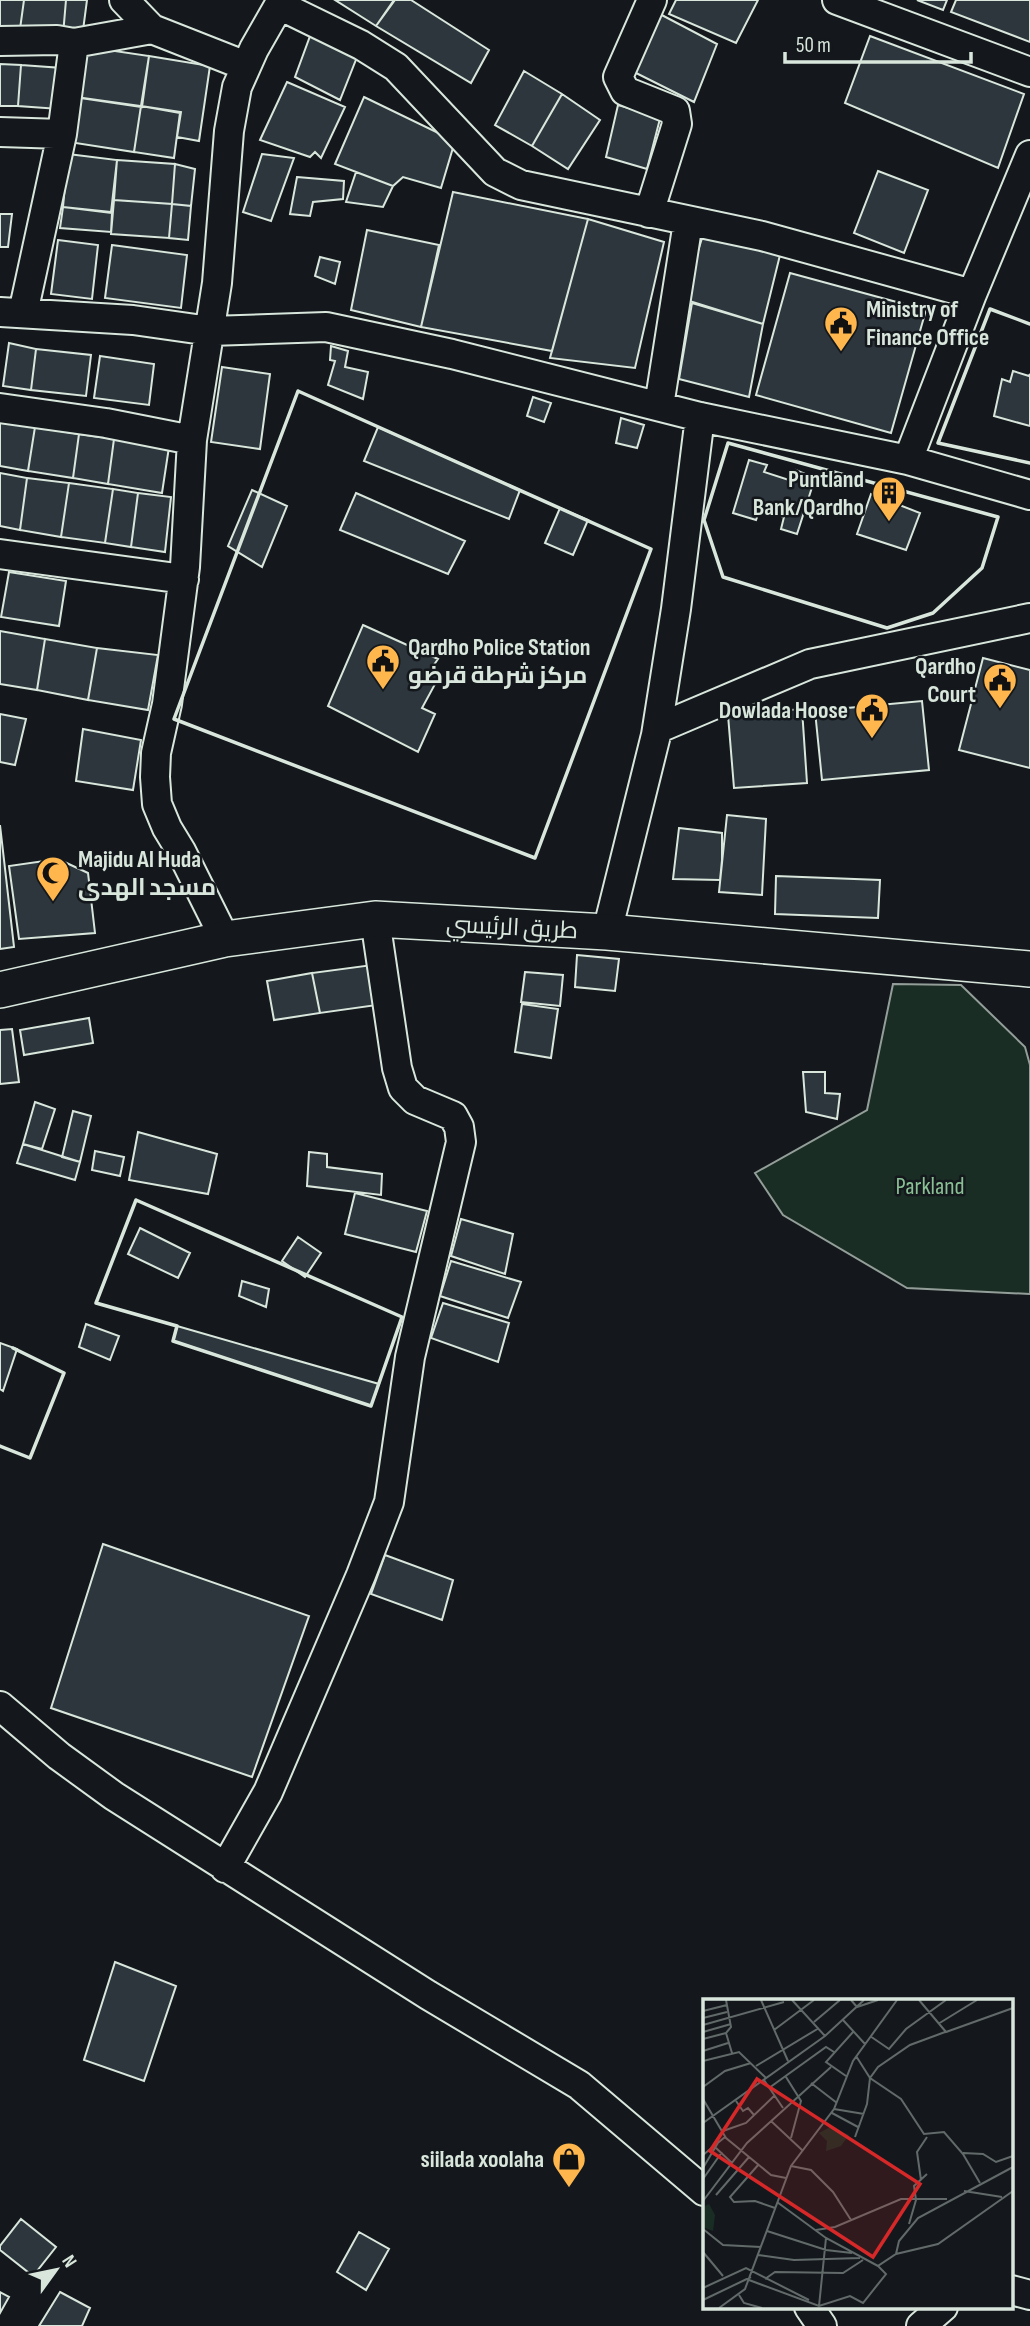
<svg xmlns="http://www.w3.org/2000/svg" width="1030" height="2326" font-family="'Sofia Sans Condensed',Cairo,sans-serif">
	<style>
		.green { fill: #1a2d24; stroke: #939e99; stroke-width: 2 }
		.building { fill: #2c363c; stroke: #d8e6dc; stroke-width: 2 }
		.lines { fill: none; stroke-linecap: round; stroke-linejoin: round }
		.minor-casing { stroke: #d8e6dc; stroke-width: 32 }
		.major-casing { stroke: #d8e6dc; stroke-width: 38 }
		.minor { stroke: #14181c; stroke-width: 28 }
		.major { stroke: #14181c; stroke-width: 35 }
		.wall { stroke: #d8e6dc; stroke-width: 3.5 }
		.labels { text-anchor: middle; stroke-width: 5; stroke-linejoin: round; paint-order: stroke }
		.poi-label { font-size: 24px; font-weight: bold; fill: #d8e6dc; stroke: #14181c; text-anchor: end }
		.street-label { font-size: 24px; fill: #d8e6dc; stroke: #14181c }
		.park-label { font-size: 24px; fill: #8ac095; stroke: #14181c }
		.inset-road { fill: none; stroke: #626a69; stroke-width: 2 }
		.view { fill: #d62828; fill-opacity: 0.15; stroke: #d62828; stroke-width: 3.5 }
		.inset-edge { fill: none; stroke: #d8e6dc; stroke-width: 3.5 }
	</style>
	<rect width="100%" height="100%" fill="#14181c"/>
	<path class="green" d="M 893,984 L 961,985 L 1025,1047 L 1030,1065 L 1030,1294 L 907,1288 L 783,1215 L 755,1173 L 867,1110 Z"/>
	<path class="building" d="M 0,0 L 24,0 L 20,29 L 0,26 Z
		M 24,0 L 66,0 L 63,35 L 20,29 Z
		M 66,0 L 87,0 L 82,38 L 63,35 Z
		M 335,0 L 394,0 L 376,26 Z
		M 395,0 L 411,0 L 489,50 L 471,83 L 376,26 Z
		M 676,0 L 758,0 L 736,43 L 669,14 Z
		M 917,0 L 947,0 L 943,10 Z
		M 956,0 L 1030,0 L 1030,42 L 951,12 Z
		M 656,12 L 717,44 L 694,102 L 630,70 Z
		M 313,28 L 359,52 L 340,100 L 295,77 Z
		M 870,36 L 1024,94 L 998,168 L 845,103 Z
		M 81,46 L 149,56 L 142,107 L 73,97 Z
		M 149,56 L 210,66 L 199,141 L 177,137 L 181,112 L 141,106 Z
		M 0,64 L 21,65 L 18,106 L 0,106 Z
		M 21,65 L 62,68 L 59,109 L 18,106 Z
		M 524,71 L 562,94 L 532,146 L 495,125 Z
		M 287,82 L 345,107 L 321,158 L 315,152 L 310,157 L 260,140 Z
		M 562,94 L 600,120 L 568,169 L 532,146 Z
		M 76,97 L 141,106 L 134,152 L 69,142 Z
		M 364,97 L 455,141 L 441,188 L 403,177 L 393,186 L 335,164 Z
		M 618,105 L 639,111 L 662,111 L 647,169 L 606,157 Z
		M 141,106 L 180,113 L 174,158 L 134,152 Z
		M 68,154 L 117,160 L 111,212 L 63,207 Z
		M 262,154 L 294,158 L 271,221 L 243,212 Z
		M 117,160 L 175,164 L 172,204 L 114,200 Z
		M 175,164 L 195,169 L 191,206 L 172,204 Z
		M 878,171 L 928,190 L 904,253 L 854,233 Z
		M 356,172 L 393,186 L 383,207 L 346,202 Z
		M 297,177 L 344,181 L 343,199 L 313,202 L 310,216 L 290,214 Z
		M 453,192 L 588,219 L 552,351 L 421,327 Z
		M 114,200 L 172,204 L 169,238 L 111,234 Z
		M 172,204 L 191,206 L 188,240 L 169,238 Z
		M 63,207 L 112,213 L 111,232 L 60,228 Z
		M 0,214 L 12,214 L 8,247 L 0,247 Z
		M 588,219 L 664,242 L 635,368 L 550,358 Z
		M 367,230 L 439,245 L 421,327 L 351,310 Z
		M 703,235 L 781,251 L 763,324 L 683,299 Z
		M 58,240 L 98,245 L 92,299 L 51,294 Z
		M 112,245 L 187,255 L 181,308 L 105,298 Z
		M 320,257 L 340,262 L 335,284 L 315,276 Z
		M 790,273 L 926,310 L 891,433 L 756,395 Z
		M 692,303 L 763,324 L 749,397 L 679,379 Z
		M 9,343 L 36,349 L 31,390 L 3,386 Z
		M 331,346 L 348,351 L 345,367 L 368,372 L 363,399 L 328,385 L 335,361 L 330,360 Z
		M 36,349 L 91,355 L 86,396 L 31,390 Z
		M 100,356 L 154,364 L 149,405 L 94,398 Z
		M 222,367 L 270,374 L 260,449 L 211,442 Z
		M 1013,371 L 1029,376 L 1030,374 L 1030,426 L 994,416 L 1002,379 L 1010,382 Z
		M 533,397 L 551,403 L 544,422 L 527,416 Z
		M 621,418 L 644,425 L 637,448 L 616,443 Z
		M 0,420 L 35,427 L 28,471 L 0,466 Z
		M 35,427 L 79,434 L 73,478 L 28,471 Z
		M 378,427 L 520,490 L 509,519 L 364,461 Z
		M 79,434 L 114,439 L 108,484 L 73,478 Z
		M 114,439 L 169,447 L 162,493 L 108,484 Z
		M 749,460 L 767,465 L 764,472 L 792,481 L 796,470 L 815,478 L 797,534 L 781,529 L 784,517 L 760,509 L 756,520 L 733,513 Z
		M 0,473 L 27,478 L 20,530 L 0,526 Z
		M 27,478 L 69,483 L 61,537 L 20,530 Z
		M 69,483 L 113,489 L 105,543 L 61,537 Z
		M 113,489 L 138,493 L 131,547 L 105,543 Z
		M 252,490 L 287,506 L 262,567 L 228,546 Z
		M 138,493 L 171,497 L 165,552 L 131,547 Z
		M 356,493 L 465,541 L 448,574 L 340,530 Z
		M 871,494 L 920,513 L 906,550 L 857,534 Z
		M 560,508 L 588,520 L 573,555 L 545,543 Z
		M 9,572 L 66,581 L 59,626 L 1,617 Z
		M 363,625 L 438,659 L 429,672 L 440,675 L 422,708 L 435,714 L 418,752 L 328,706 Z
		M 0,631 L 45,639 L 37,690 L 0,684 Z
		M 45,639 L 97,648 L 88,700 L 37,690 Z
		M 97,648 L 158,655 L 148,710 L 88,700 Z
		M 983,658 L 1030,670 L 1030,768 L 959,750 Z
		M 922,701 L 929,770 L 822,780 L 815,711 Z
		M 802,709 L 807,783 L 734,788 L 728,715 Z
		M 0,714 L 26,719 L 15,765 L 0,762 Z
		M 83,729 L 141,740 L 133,790 L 76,781 Z
		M 727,815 L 766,819 L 762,895 L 719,892 Z
		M 0,825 L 14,947 L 0,949 Z
		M 679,828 L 722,833 L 722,860 L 720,880 L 673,879 Z
		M 58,859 L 88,873 L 95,933 L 19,939 L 9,866 Z
		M 776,876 L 880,880 L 878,918 L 775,914 Z
		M 577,955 L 619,959 L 615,991 L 575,987 Z
		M 372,965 L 377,1005 L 320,1013 L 312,973 Z
		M 525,972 L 563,975 L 560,1006 L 521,1002 Z
		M 312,973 L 320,1013 L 274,1020 L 267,981 Z
		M 522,1004 L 558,1009 L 551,1058 L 515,1052 Z
		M 89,1018 L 93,1043 L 24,1055 L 20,1030 Z
		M 12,1029 L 19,1082 L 0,1084 L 0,1030 Z
		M 803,1072 L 825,1072 L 825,1093 L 840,1094 L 837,1119 L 806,1112 Z
		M 35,1102 L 55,1109 L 42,1149 L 23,1144 Z
		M 73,1111 L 91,1116 L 80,1162 L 62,1157 Z
		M 138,1132 L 217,1154 L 208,1194 L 129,1180 Z
		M 23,1144 L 80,1162 L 75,1180 L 17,1163 Z
		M 95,1151 L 124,1157 L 120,1176 L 92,1170 Z
		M 309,1152 L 327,1154 L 327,1167 L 382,1174 L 381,1195 L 307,1186 Z
		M 355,1193 L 427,1211 L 416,1252 L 345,1234 Z
		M 461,1219 L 513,1234 L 505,1274 L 451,1256 Z
		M 140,1228 L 190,1253 L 178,1278 L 128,1254 Z
		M 298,1237 L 321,1253 L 305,1277 L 282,1261 Z
		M 451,1261 L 521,1282 L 508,1318 L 440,1296 Z
		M 242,1281 L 269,1289 L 266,1307 L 239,1296 Z
		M 443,1303 L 509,1323 L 498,1362 L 431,1338 Z
		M 86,1324 L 119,1336 L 110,1360 L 79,1347 Z
		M 177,1326 L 379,1384 L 371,1406 L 173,1341 Z
		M 0,1343 L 17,1349 L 3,1391 L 0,1389 Z
		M 103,1544 L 309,1616 L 252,1777 L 51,1708 Z
		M 385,1555 L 453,1580 L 442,1620 L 371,1594 Z
		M 115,1962 L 176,1986 L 144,2081 L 84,2060 Z
		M 21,2219 L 56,2247 L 33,2276 L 0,2250 L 0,2246 Z
		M 359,2232 L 389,2249 L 366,2290 L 337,2272 Z
		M 0,2292 L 9,2297 L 0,2313 Z
		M 60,2292 L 90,2308 L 82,2326 L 39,2326 Z"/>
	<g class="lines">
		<g class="minor-casing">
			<path id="minor" d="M 124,0 L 152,29 L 246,66
				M 837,0 L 1030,72
				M 279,5 L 361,45 L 396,67 L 495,172 L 521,185 L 762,236 L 972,294
				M 0,41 L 57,40 L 74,43 L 152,29
				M 0,132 L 62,134
				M 649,213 L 677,124 L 675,111 L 625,91 L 618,77 L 652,0
				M 0,312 L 133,320 L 210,331 L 326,327 L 452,354 L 700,417 L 908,460 L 1030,495
				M 23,313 L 62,134 L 74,43
				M 659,406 L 688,222
				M 0,408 L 106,423 L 192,440
				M 908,460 L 972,294 L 1030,155
				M 0,554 L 184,579
				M 656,735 L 659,728 L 810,664 L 1030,618
				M 607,932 L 656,735 L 676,609 L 700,417
				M 225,939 L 181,851 L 167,828 L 157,804 L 155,777 L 156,753 L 167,704 L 185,567 L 192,440 L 217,283 L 229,131 L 237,87 L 254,49 L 282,0
				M 0,1706 L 59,1756 L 114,1796 L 428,1995 L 579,2085 L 704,2191
				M 225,1868 L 268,1792 L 361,1575 L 389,1502 L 410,1357 L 461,1142 L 459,1127 L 453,1116 L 415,1100 L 403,1088 L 397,1068 L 375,919
				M 1011,2290 L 1030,2295
				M 809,2307 L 822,2326
				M 921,2326 L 943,2307"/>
		</g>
		<g class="major-casing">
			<path id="major" d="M 0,990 L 225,939 L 375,919 L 607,932 L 1030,969"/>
		</g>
		<use href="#minor" class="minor"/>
		<use href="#major" class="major"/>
		<path class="wall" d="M 1030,324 L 990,309 L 938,443 L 1030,463
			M 298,391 L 651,549 L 535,858 L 174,719 Z
			M 728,443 L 998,517 L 982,568 L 933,613 L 887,628 L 723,577 L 704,520 Z
			M 136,1200 L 402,1317 L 371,1406 L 173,1341 L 177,1326 L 96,1303 Z
			M 0,1446 L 30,1458 L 64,1373 L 13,1348"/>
	</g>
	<defs>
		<g id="civic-pin" transform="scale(1.75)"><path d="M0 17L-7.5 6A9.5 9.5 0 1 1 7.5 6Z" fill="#ffb74d" stroke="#14181c"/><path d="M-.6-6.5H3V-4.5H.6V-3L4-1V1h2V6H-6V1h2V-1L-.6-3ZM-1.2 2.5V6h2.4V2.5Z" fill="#111"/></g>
		<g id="building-pin" transform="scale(1.75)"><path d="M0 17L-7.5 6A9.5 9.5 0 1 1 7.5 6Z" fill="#ffb74d" stroke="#14181c"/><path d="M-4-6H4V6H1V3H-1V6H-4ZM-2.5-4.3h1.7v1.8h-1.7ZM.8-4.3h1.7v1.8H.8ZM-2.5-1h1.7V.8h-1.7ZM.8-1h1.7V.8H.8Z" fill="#111"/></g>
		<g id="mosque-pin" transform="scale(1.75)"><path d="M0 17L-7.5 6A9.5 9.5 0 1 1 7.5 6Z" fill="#ffb74d" stroke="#14181c"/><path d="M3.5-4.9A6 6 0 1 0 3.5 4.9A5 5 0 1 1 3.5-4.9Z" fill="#111"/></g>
		<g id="shop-pin" transform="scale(1.75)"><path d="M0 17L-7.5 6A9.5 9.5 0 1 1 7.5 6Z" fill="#ffb74d" stroke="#14181c"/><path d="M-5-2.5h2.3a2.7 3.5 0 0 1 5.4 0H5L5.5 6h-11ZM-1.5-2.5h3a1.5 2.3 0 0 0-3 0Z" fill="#111"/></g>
	</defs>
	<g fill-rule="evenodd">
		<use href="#civic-pin" x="841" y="323"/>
		<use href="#building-pin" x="889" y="493"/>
		<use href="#civic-pin" x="383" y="661"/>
		<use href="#civic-pin" x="1000" y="680"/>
		<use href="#civic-pin" x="872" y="710"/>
		<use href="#mosque-pin" x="53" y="873"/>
		<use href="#shop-pin" x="569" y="2159"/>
	</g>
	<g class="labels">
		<g class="poi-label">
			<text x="866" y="317" text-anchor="start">Ministry of<tspan x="866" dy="28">Finance Office</tspan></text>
			<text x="864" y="487">Puntland<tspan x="864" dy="28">Bank/Qardho</tspan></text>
			<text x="408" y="655" text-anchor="start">Qardho Police Station<tspan x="408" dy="28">مركز شرطة قرضو</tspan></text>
			<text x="976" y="674">Qardho<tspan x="976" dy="28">Court</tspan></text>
			<text x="848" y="718">Dowlada Hoose</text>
			<text x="78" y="867" text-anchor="start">Majidu Al Huda<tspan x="78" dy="28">مسجد الهدى</tspan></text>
			<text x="544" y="2167">siilada xoolaha</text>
		</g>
		<g class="street-label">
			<text transform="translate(512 927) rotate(3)" y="8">طريق الرئيسي</text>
		</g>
		<g class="park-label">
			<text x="930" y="1194">Parkland</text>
		</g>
	</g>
	<g transform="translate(703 1999)">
		<rect width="310" height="310" fill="#14181c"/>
		<path d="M 127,128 L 146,136 L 138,147 L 123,152 L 124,142 L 116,134 ZM 6,205 L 12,216 L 10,232 L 0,228 L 0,208 Z" fill="#1a2d24"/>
		<path class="inset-road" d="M 23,1 L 28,28 L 23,34 L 29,54M 58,1 L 85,62M 89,1 L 122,37M 148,1 L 154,8 L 175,1M 216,1 L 243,33 L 310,9M 0,12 L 24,6M 0,19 L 24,13M 140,21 L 162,45M 111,23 L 137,1M 235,25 L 274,1M 0,26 L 81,3M 71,31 L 111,1M 0,33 L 28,25M 242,33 L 207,46 L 175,68 L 167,79 L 198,100 L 221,135 L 241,133 L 260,155 L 277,184M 167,37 L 186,50 L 203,30 L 243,1M 0,40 L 23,34M 0,52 L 25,44M 0,62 L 36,53 L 63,79M 53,67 L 116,29M 143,77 L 123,63 L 150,33M 83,78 L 98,102 L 88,139M 61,81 L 80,109M 108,84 L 134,104M 0,88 L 22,72 L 48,64M 66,89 L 123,48 L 131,53M 0,100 L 23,139 L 68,176 L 83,179M 33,102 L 40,112 L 45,109 L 51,116M 131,110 L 161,115M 129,114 L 155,128M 68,122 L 99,151M 0,124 L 122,37 L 161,1M 20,132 L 43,124 L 71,97M 152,138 L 164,105 L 167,79 L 153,57M 13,149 L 29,164M 260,154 L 280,155 L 293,163 L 310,157M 0,156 L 22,138M 56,165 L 27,198 L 31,203 L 52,202 L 72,209M 88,167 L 108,171 L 130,193 L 148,221M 0,169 L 16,142M 0,180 L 19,153M 218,181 L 214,153 L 224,138M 261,192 L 299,198M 13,196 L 46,158M 0,202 L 44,144 L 128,68M 74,203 L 123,239 L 175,267M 206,225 L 213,201 L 211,187 L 224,175M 0,230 L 20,246 L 58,248M 113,231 L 132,228 L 198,200 L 244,200M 64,232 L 123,251 L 149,254M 0,253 L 20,277M 193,255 L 196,242 L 215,219 L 310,168M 55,256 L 91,261 L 157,259M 62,280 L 72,273 L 140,274 L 160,261M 46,281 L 116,307 L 147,297 L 160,304 L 183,275 L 175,267 L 193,255 L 235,245 L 310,192M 0,289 L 43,269 L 106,301M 36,296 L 41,304 L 59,309M 0,301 L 48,278M 116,307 L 123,239M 16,309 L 42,290 L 88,167 L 131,110 L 150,62 L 194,1"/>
		<path class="view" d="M 54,80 L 217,185 L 170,258 L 7,152 Z"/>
		<rect width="310" height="310" class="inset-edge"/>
	</g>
	<g transform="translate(56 2270) rotate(57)" stroke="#14181c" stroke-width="5" paint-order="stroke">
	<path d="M0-5L12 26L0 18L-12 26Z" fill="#d8e6dc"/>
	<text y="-10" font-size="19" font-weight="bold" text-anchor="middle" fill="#d8e6dc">N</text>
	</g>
	<path d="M785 52v10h186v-10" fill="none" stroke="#d8e6dc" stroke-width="3.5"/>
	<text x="796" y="52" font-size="21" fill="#d8e6dc" stroke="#14181c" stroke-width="5" paint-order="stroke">50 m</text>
</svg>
